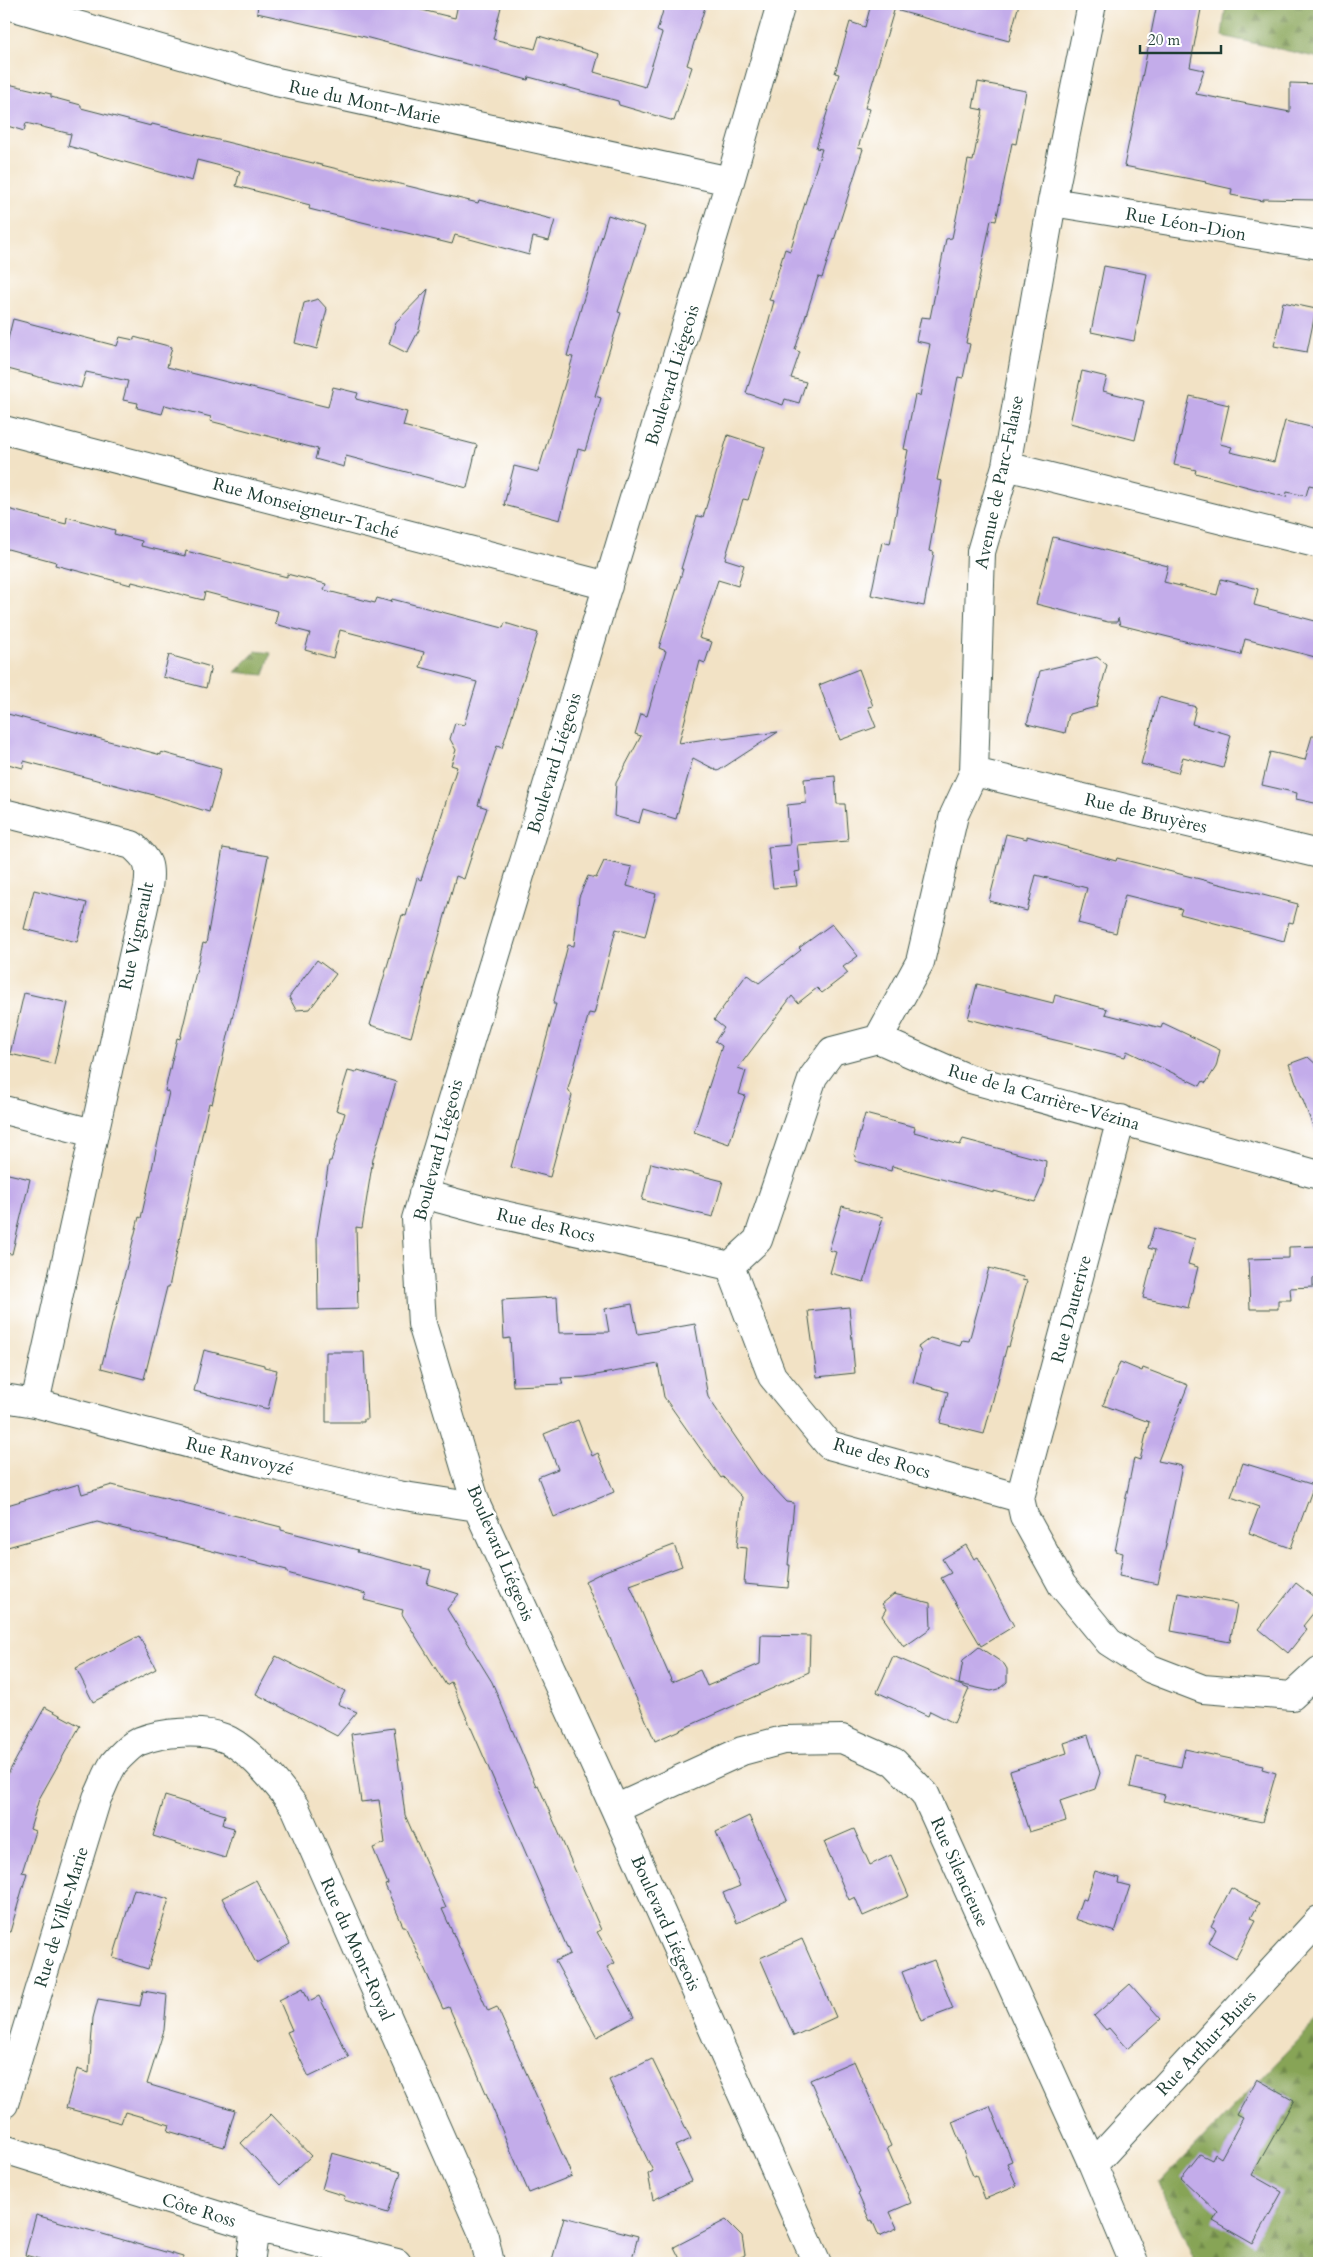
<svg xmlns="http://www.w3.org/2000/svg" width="1323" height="2267" font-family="Cardo,serif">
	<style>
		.forest { fill: url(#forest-firs); stroke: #537046 }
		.building { fill: #c3acea }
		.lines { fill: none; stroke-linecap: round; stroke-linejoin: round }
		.minor-casing { stroke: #3f564a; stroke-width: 30 }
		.minor { stroke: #fff; stroke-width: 28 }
		.labels { text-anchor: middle; stroke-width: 5; stroke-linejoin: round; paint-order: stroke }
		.street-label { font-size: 18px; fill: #1f3d34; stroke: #fff }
	</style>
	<defs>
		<pattern id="forest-firs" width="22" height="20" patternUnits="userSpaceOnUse" patternTransform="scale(1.25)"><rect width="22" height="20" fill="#87a457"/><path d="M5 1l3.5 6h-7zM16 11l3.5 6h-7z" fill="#6e8749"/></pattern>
	</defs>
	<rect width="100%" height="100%" fill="#fff"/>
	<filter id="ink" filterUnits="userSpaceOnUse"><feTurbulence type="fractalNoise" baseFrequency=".02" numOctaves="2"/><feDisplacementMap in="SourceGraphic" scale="10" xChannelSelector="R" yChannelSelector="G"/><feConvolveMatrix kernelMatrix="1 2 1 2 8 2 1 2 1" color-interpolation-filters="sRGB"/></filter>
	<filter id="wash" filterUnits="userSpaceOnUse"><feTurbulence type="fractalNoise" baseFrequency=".0096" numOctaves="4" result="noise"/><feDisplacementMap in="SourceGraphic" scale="20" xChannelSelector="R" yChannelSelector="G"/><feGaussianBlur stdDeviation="1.12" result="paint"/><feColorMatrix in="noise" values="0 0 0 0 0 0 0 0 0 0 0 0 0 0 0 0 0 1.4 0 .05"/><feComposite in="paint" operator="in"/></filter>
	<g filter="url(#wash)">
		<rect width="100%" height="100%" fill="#f2e2c5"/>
		<path class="forest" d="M 1226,4 L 1319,4 L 1319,58 L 1222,36 Z
			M 256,651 L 271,653 L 264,675 L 235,672 Z
			M 1319,2019 L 1319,2263 L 1196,2263 L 1159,2184 Z"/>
		<g id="blocks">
			<path class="building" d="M 258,4 L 397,4 L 455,18 L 458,4 L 487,4 L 501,7 L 493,39 L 535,49 L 539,36 L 599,54 L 594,72 L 645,87 L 662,33 L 657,31 L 665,4 L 706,4 L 687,65 L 692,67 L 674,121 L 619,105 L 618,101 L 529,77 L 528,80 L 365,37 L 257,13 Z
				M 871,4 L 896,4 L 865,108 L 870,109 L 858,148 L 863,149 L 822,278 L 818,277 L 795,350 L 800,352 L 791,378 L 806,382 L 799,403 L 785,399 L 783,405 L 746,393 L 766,331 L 774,301 L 769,300 L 785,249 L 790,251 L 822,149 L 816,148 L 839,74 L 835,73 L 850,22 L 865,27 Z
				M 900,4 L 1019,4 L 1009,41 L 899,11 Z
				M 1157,4 L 1202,4 L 1190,67 L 1204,70 L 1196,94 L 1290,112 L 1290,83 L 1319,84 L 1318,200 L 1263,199 L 1263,201 L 1231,195 L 1232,189 L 1205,183 L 1206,182 L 1124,166 Z
				M 978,82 L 1026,91 L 1016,144 L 1012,143 L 996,221 L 991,220 L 966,343 L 970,344 L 963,378 L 958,377 L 937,480 L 942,481 L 929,551 L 934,552 L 924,606 L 871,595 L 882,542 L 890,544 L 908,450 L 904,449 L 915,395 L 920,396 L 930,344 L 916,341 L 921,317 L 930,318 L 946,239 L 952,238 L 968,160 L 973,161 L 983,110 L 973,108 Z
				M 4,83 L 51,94 L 51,97 L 81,105 L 81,108 L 151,126 L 152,124 L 478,203 L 479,200 L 555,220 L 549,241 L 533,237 L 529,255 L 455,235 L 452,244 L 309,209 L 310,205 L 236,186 L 240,171 L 197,160 L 192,181 L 68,146 L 71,134 L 26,123 L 24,131 L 4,125 Z
				M 608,215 L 645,227 L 618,312 L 621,313 L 595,396 L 601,398 L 585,451 L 578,449 L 560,520 L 504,505 L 514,466 L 538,472 L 573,357 L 567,356 Z
				M 1104,266 L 1147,274 L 1134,341 L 1091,332 Z
				M 428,289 L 419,330 L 407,353 L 389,344 L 396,322 Z
				M 318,299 L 327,309 L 317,349 L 295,343 L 304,303 Z
				M 1283,302 L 1316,309 L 1307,352 L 1274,346 Z
				M 13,319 L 117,346 L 120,337 L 134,340 L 134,337 L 172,347 L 167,367 L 328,407 L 333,387 L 358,393 L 356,399 L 407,412 L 403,426 L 477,445 L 467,488 L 346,456 L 344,467 L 315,459 L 318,449 L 210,421 L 211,417 L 165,405 L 162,414 L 137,408 L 138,403 L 123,400 L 128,381 L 86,372 L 81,388 L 4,368 L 4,355 Z
				M 1082,371 L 1107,377 L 1103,391 L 1144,401 L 1135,440 L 1070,423 Z
				M 1190,396 L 1229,405 L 1220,444 L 1232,447 L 1230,452 L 1274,462 L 1285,421 L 1319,429 L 1319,487 L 1309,485 L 1306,496 L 1287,492 L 1286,497 L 1195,473 L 1196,470 L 1174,465 Z
				M 728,435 L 765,447 L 748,500 L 743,499 L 725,559 L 744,565 L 738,586 L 718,580 L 699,638 L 712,642 L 705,663 L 700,661 L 679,743 L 720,737 L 723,739 L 778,732 L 718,771 L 693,758 L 676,819 L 643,809 L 639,823 L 614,816 L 616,783 L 641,736 L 635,734 L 641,714 L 647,716 L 666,651 L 659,648 L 683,569 L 681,569 L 697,516 L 703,517 Z
				M 4,508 L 66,524 L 67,517 L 115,530 L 114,534 L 142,541 L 141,546 L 185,556 L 186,551 L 287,577 L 287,574 L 326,584 L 324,590 L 375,603 L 377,598 L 391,602 L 392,599 L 503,628 L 505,623 L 538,633 L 502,748 L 497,746 L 478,805 L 487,808 L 464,879 L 456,876 L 411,1037 L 370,1025 L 402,915 L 406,916 L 417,878 L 421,880 L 457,767 L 451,765 L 456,750 L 450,739 L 455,723 L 464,725 L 477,682 L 420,667 L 424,652 L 340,630 L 333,658 L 305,650 L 310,633 L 275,624 L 278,611 L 205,592 L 203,600 L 132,582 L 131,585 L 55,565 L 56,562 L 4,548 Z
				M 1053,537 L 1168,566 L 1164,582 L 1217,595 L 1221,579 L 1258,589 L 1254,605 L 1319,622 L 1319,658 L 1245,639 L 1241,655 L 1120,625 L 1118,618 L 1117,622 L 1108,622 L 1036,604 Z
				M 169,655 L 211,667 L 206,688 L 163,677 Z
				M 1097,657 L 1107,665 L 1096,707 L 1069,714 L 1065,733 L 1027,724 L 1040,671 Z
				M 859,669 L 873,706 L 868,707 L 876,727 L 840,740 L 819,685 Z
				M 1159,697 L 1196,707 L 1192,724 L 1231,735 L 1223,768 L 1183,757 L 1178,773 L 1141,764 Z
				M 4,713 L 161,755 L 161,752 L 221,769 L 209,812 L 150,794 L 24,761 L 23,768 L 4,763 Z
				M 1312,736 L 1319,736 L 1319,804 L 1296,799 L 1297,793 L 1262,785 L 1270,752 L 1305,760 Z
				M 835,776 L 837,804 L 845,804 L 848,841 L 797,845 L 800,871 L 795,872 L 797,886 L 773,888 L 768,847 L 790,845 L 787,805 L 806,803 L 804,779 Z
				M 1006,834 L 1027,839 L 1027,836 L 1116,861 L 1117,858 L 1298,904 L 1293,923 L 1289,922 L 1284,941 L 1180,914 L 1182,909 L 1125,895 L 1116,933 L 1078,923 L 1087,888 L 1036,875 L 1027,911 L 989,901 Z
				M 223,848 L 268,856 L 256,917 L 212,1104 L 209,1103 L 169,1287 L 167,1287 L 144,1379 L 101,1368 L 139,1217 L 141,1218 L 169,1092 L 165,1091 L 177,1038 L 180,1039 L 203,943 L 206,944 Z
				M 604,861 L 632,867 L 627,886 L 656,894 L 645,937 L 616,929 L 594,1014 L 589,1013 L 568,1089 L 572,1095 L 550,1177 L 511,1167 L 556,1004 L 553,1004 L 568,945 L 574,946 L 579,897 L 588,876 L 596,878 Z
				M 34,890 L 87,903 L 77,942 L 24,929 Z
				M 832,924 L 858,956 L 843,967 L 848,973 L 822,993 L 817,988 L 798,1003 L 792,996 L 738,1068 L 746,1071 L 739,1094 L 745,1096 L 729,1144 L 694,1132 L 722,1046 L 715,1041 L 724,1028 L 714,1020 L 747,974 L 759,983 L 801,950 L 799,948 Z
				M 317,960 L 336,974 L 310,1009 L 296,1010 L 289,997 Z
				M 977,984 L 1053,1003 L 1055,995 L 1107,1009 L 1105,1014 L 1161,1028 L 1163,1023 L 1220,1050 L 1216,1067 L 1206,1083 L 1203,1081 L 1200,1086 L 1127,1051 L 1125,1057 L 968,1019 Z
				M 24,993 L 68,1003 L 54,1064 L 10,1054 Z
				M 1308,1057 L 1319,1067 L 1319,1137 L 1317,1137 L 1289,1064 Z
				M 358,1070 L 396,1082 L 373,1159 L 362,1228 L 356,1227 L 358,1309 L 318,1310 L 317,1236 L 329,1161 L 331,1161 L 345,1113 L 336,1110 L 348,1071 L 356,1073 Z
				M 865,1114 L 915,1127 L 914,1132 L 960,1145 L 963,1139 L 1046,1161 L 1044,1182 L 1035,1202 L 994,1191 L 994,1193 L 892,1166 L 891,1171 L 855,1161 L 856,1156 L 854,1155 Z
				M 651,1163 L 723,1181 L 713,1217 L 642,1200 Z
				M 4,1173 L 30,1179 L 12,1254 L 4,1253 Z
				M 842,1206 L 883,1217 L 864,1282 L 830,1273 L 836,1252 L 829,1250 Z
				M 1154,1228 L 1195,1239 L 1188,1264 L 1198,1267 L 1188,1308 L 1143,1298 L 1155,1250 L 1148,1248 Z
				M 1319,1246 L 1319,1278 L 1313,1278 L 1313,1287 L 1290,1288 L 1291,1300 L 1278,1300 L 1278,1309 L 1250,1309 L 1248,1259 L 1289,1258 L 1289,1247 Z
				M 989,1268 L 1023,1277 L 1022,1280 L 1027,1281 L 1009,1347 L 1007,1346 L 984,1434 L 940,1423 L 948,1392 L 913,1382 L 921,1352 L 918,1347 L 930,1338 L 960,1346 L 962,1340 L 969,1341 Z
				M 557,1297 L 559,1333 L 609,1332 L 605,1309 L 632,1304 L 638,1334 L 695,1324 L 708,1397 L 760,1473 L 787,1502 L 794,1503 L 788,1565 L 790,1565 L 788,1588 L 744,1584 L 747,1548 L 737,1547 L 742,1497 L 723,1477 L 721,1478 L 664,1397 L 658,1364 L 585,1377 L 561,1378 L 563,1384 L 513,1386 L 510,1338 L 504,1339 L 502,1300 Z
				M 849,1307 L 855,1373 L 817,1377 L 808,1311 Z
				M 204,1350 L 264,1365 L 264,1367 L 277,1370 L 268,1409 L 194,1391 Z
				M 326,1352 L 364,1352 L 367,1419 L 364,1419 L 364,1422 L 326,1422 Z
				M 1120,1362 L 1142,1371 L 1143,1368 L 1188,1385 L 1158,1461 L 1182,1466 L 1158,1584 L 1119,1576 L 1123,1553 L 1115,1551 L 1134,1458 L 1140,1460 L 1149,1422 L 1103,1405 Z
				M 578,1420 L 592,1456 L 598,1453 L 614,1492 L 554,1517 L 538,1477 L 558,1469 L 544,1434 Z
				M 1243,1463 L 1314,1485 L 1291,1548 L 1249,1533 L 1259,1507 L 1231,1497 Z
				M 79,1484 L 82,1494 L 112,1485 L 281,1527 L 281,1530 L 358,1550 L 357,1552 L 431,1570 L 427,1584 L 459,1594 L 447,1609 L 492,1682 L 536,1786 L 538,1785 L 601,1930 L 597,1932 L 615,1963 L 607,1967 L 634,2017 L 597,2037 L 555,1961 L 570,1954 L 451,1682 L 446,1685 L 402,1614 L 403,1610 L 364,1600 L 366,1594 L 287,1573 L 287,1570 L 97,1522 L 4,1548 L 4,1506 Z
				M 674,1545 L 682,1566 L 630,1585 L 672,1682 L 700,1670 L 707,1686 L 760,1664 L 761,1635 L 810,1636 L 809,1672 L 655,1741 L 585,1581 L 605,1571 Z
				M 966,1545 L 974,1559 L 978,1557 L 1014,1626 L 981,1646 L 941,1578 L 951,1573 L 942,1559 Z
				M 1296,1583 L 1319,1601 L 1319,1606 L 1303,1626 L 1307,1629 L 1288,1653 L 1259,1629 Z
				M 1178,1593 L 1237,1604 L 1230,1642 L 1171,1631 Z
				M 894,1594 L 930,1603 L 931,1628 L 904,1647 L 882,1616 L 886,1609 L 882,1604 Z
				M 139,1636 L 156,1669 L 93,1702 L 76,1668 Z
				M 979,1647 L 1004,1664 L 1007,1669 L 1007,1682 L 999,1689 L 991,1691 L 959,1684 L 963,1660 Z
				M 276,1656 L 345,1691 L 338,1704 L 357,1712 L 337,1736 L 256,1694 Z
				M 893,1656 L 969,1689 L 954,1723 L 930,1711 L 928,1716 L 877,1692 Z
				M 45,1707 L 80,1726 L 39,1799 L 30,1829 L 35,1831 L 22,1872 L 27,1873 L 10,1932 L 4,1931 L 4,1781 Z
				M 394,1728 L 405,1815 L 446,1908 L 442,1909 L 488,2011 L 497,2007 L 572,2176 L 529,2193 L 449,2007 L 443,2009 L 405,1926 L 403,1926 L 385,1885 L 388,1884 L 373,1848 L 385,1843 L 379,1800 L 361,1802 L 351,1734 Z
				M 1088,1735 L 1100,1773 L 1095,1789 L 1060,1801 L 1066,1821 L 1029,1832 L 1010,1771 L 1067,1753 L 1064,1743 Z
				M 1185,1749 L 1263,1766 L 1262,1769 L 1276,1773 L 1262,1822 L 1163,1801 L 1165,1795 L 1130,1787 L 1137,1757 L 1181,1767 Z
				M 165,1796 L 225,1815 L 223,1825 L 234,1828 L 225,1858 L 153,1836 Z
				M 749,1816 L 787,1900 L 737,1923 L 723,1893 L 740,1886 L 716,1832 Z
				M 854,1829 L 870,1865 L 891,1855 L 909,1896 L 863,1916 L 855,1897 L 849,1900 L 824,1842 Z
				M 1095,1871 L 1119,1878 L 1118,1883 L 1130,1886 L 1115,1932 L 1075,1919 L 1082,1899 L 1086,1900 Z
				M 256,1880 L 290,1944 L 256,1963 L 222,1898 Z
				M 1231,1888 L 1259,1903 L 1251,1918 L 1256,1920 L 1236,1958 L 1209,1943 L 1216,1929 L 1211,1926 Z
				M 134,1889 L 169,1899 L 148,1969 L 113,1958 Z
				M 802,1939 L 836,2017 L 794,2036 L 760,1958 Z
				M 934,1960 L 953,2009 L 921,2021 L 902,1972 Z
				M 1130,1984 L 1161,2019 L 1127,2049 L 1109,2028 L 1106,2030 L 1094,2016 Z
				M 303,1988 L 309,2001 L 319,1996 L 349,2058 L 309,2077 L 287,2032 L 292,2030 L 279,2000 Z
				M 143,1991 L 167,1995 L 164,2030 L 147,2084 L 235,2110 L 224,2147 L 168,2131 L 170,2125 L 125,2112 L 121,2123 L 66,2108 L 77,2069 L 89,2073 L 93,2018 L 98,1999 L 140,2006 Z
				M 652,2059 L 691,2139 L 675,2146 L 692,2181 L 653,2200 L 648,2174 L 653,2171 L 609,2080 Z
				M 854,2061 L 891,2146 L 887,2148 L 911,2203 L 890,2212 L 897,2228 L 879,2236 L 872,2220 L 870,2221 L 858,2194 L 860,2193 L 810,2080 Z
				M 1257,2079 L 1294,2100 L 1252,2175 L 1282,2192 L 1253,2244 L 1213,2221 L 1218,2213 L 1181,2178 L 1200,2154 L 1212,2160 L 1215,2154 L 1221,2158 L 1243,2118 L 1237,2115 Z
				M 990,2106 L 1012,2161 L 1007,2163 L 1017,2186 L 985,2199 L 976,2175 L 973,2176 L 952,2122 Z
				M 271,2114 L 311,2156 L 280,2185 L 241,2143 Z
				M 332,2153 L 401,2172 L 388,2213 L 344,2200 L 345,2196 L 322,2189 Z
				M 36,2215 L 183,2257 L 182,2263 L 53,2263 L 25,2255 Z
				M 564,2217 L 638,2236 L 631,2263 L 564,2263 L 552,2260 Z
				M 726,2220 L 742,2236 L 745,2255 L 730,2263 L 682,2263 L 674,2247 Z"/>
		</g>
	</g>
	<g filter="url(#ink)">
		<use href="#blocks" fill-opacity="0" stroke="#3f564a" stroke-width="1"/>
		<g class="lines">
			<g class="minor-casing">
				<path id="minor" d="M 4,4 L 272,81 L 730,181
					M 781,4 L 730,181 L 416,1219 L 422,1324 L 477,1507 L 615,1809 L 817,2263
					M 1052,202 L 1319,245
					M 4,430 L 608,586
					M 1006,466 L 1319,544
					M 974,772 L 1319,854
					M 4,813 L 132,845 C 149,860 151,865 148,888 L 35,1403
					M 878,1039 L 920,962 L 954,815 L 974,772 L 981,552 L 1006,466 L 1052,202 L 1092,4
					M 4,1110 L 93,1133
					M 1121,1119 L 1020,1498 L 1024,1516 L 1062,1585 L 1109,1642 L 1151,1669 L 1203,1689 L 1292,1696 L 1319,1671
					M 423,1194 L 482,1210 L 730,1266
					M 730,1266 L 758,1240 L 813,1077 L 832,1051 L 878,1039 L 967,1078 L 1319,1175
					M 730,1266 L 772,1376 L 829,1445 L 1020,1498
					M 4,1398 L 35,1403 L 270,1465 L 398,1495 L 477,1507
					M 615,1809 L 742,1751 L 783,1740 L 842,1739 L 894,1762 L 925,1794 L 1093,2165 L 1134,2263
					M 4,2104 L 97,1798 C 103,1787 107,1773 114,1763 C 120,1756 132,1744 140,1741 C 162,1732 202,1729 224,1738 C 248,1747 280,1787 295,1807 L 484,2236 L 490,2263
					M 4,2149 L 255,2227 L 397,2263
					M 1093,2165 L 1319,1920
					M 250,2263 L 255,2227"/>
			</g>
			<use href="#minor" class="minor"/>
		</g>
	</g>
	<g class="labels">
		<g class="street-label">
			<text transform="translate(365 102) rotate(12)" y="6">Rue du Mont-Marie</text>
			<text transform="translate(1186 224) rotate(10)" y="6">Rue Léon-Dion</text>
			<text transform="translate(672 375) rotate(-73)" y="6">Boulevard Liégeois</text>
			<text transform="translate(999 482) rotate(-78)" y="6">Avenue de Parc-Falaise</text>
			<text transform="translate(306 508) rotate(15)" y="6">Rue Monseigneur-Taché</text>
			<text transform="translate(554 763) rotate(-73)" y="6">Boulevard Liégeois</text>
			<text transform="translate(1146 813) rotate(13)" y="6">Rue de Bruyères</text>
			<text transform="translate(136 936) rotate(-78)" y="6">Rue Vigneault</text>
			<text transform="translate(1044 1097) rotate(16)" y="6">Rue de la Carrière-Vézina</text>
			<text transform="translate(438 1150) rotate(-75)" y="6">Boulevard Liégeois</text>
			<text transform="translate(546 1225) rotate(13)" y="6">Rue des Rocs</text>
			<text transform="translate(1071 1309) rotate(-75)" y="6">Rue Dauterive</text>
			<text transform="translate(240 1456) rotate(14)" y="6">Rue Ranvoyzé</text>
			<text transform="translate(882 1458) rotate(17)" y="6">Rue des Rocs</text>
			<text transform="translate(501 1553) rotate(67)" y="6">Boulevard Liégeois</text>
			<text transform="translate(960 1872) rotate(66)" y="6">Rue Silencieuse</text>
			<text transform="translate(61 1917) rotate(-73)" y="6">Rue de Ville-Marie</text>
			<text transform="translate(666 1923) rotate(66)" y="6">Boulevard Liégeois</text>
			<text transform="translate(357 1949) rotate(66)" y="6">Rue du Mont-Royal</text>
			<text transform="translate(1206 2043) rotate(-47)" y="6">Rue Arthur-Buies</text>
			<text transform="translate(199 2210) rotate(17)" y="6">Côte Ross</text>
		</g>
	</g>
	<rect width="1323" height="2267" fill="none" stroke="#fff" stroke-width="20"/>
	<path d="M1140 45v8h81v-8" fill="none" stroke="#1f3d34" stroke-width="2.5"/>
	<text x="1148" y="45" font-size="15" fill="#1f3d34" stroke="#ffffff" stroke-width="4" paint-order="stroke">20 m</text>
</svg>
